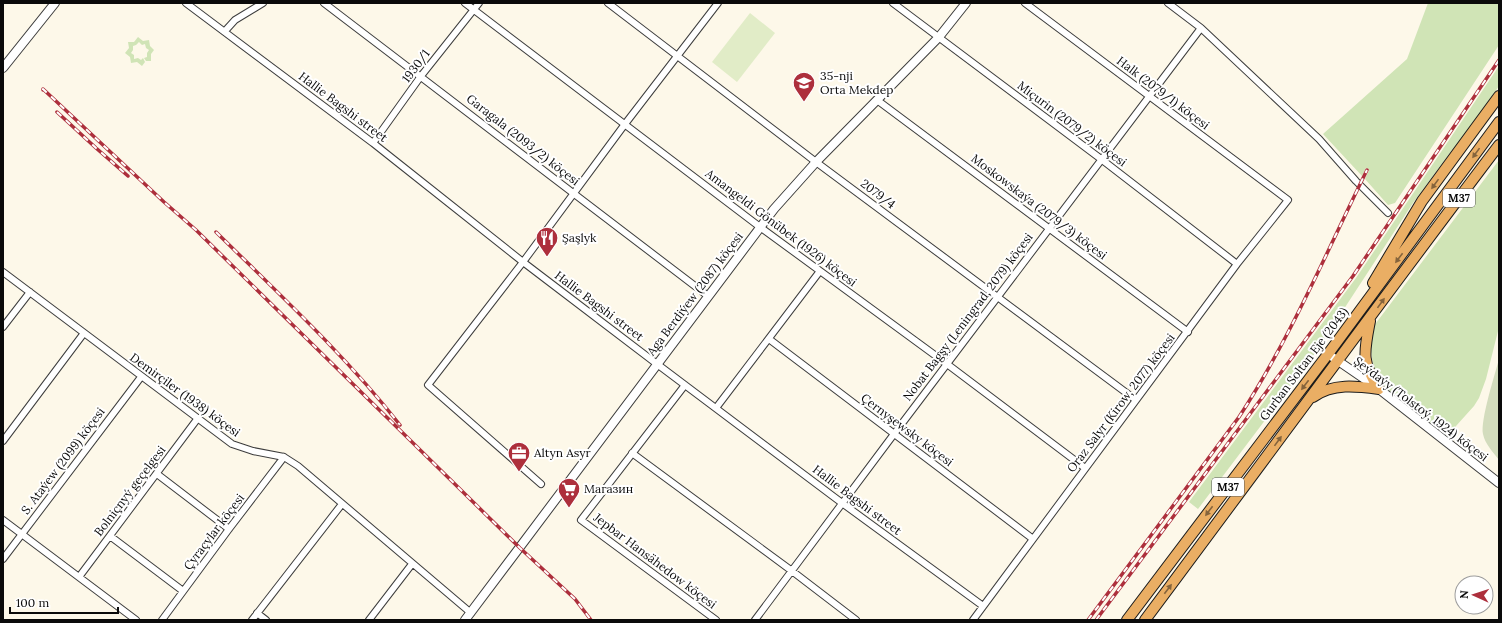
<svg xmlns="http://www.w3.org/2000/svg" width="1502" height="623" font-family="Lora,serif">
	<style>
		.green { fill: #d0e4b6 }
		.cemetery { fill: #d3dcbd }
		.pitch { fill: #e1ecc7 }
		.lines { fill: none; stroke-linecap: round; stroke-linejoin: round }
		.minor-casing { stroke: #3d3d3d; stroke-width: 8 }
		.tertiary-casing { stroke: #3d3d3d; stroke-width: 10 }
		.trunk-casing { stroke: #1b1b1b; stroke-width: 12 }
		.minor { stroke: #fff; stroke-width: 6 }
		.tertiary { stroke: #fff; stroke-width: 8 }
		.trunk { stroke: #eaae64; stroke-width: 10 }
		.rail-casing { stroke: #ad2f3c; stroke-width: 3.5 }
		.rail { stroke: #fff; stroke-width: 2; stroke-dasharray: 6; stroke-linecap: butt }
		.oneway { fill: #85643c }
		.labels { text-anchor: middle; stroke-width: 4; stroke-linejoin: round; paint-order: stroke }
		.shield { fill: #fff; stroke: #545454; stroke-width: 1 }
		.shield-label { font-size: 11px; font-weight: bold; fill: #0a0a0a }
		.street-label { font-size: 12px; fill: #0a0a0a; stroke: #fff }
		.poi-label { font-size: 12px; fill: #0a0a0a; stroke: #fff; text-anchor: start }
	</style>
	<rect width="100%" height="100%" fill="#fdf8e9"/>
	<path class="green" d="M 1428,3 L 1499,3 L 1499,45 L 1395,203 L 1388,205 L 1365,179 L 1369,170 L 1366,168 L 1362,176 L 1323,134 L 1407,59 Z
		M 138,37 L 143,41 L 149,40 L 150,46 L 154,50 L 151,54 L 151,61 L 146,61 L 144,58 L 147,57 L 147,53 L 149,50 L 146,48 L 145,44 L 142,45 L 139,42 L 136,45 L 133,46 L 133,50 L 131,53 L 134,55 L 134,59 L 138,58 L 141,60 L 143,58 L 145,62 L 142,66 L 137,62 L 131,63 L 130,57 L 125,53 L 129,48 L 128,42 L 134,42 Z
		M 1499,66 L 1499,86 L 1454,150 L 1452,150 L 1413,203 L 1312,358 L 1198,509 L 1189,502 L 1356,278 Z
		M 1499,160 L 1499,327 L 1486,379 L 1479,398 L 1474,406 L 1447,436 L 1388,390 L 1376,376 L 1377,375 C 1370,357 1370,347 1373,327 Z"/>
	<path class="cemetery" d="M 1499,359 L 1499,460 C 1493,452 1485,444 1483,434 C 1480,421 1495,374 1499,359 Z"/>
	<path class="pitch" d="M 750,13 L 775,33 L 737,82 L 712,62 Z"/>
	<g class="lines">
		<g class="minor-casing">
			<path id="minor" d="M 186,3 L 373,143 L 523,262 L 657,364 L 842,503 L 983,606
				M 324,3 L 708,296
				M 465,3 L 760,227 L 947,364 L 1085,468
				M 608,3 L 816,162 L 1136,400
				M 893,3 L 1101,159 L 1237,264
				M 1168,3 L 1201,28 L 1319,139 L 1356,181 L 1388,213
				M 225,31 L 235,20 L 263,3
				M 877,100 L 1188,332
				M 373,143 L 421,76 L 479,3
				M 3,272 L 232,444 L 253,451 L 284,457 L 298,466 L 471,613
				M 3,327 L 30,292
				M 769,339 L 1033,539
				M 685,385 L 581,520 L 716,620
				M 716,408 L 820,271
				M 3,441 L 84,333
				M 632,453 L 792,571 L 856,620
				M 157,474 L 229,529
				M 541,484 L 428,385 L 523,262 L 625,124 L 718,3
				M 3,520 L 136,620
				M 110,536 L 183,591
				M 3,559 L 141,377
				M 79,577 L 198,418
				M 257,613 L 266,620
				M 162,620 L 229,529 L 284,457
				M 252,620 L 342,504
				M 369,620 L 412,564
				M 755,620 L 894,434 L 1201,28
				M 973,620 L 1237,264 L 1288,200 L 1025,3"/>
		</g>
		<g class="tertiary-casing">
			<path id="tertiary" d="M 3,68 L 55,3
				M 1328,354 L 1379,389 L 1499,483
				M 465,620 L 774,209 L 816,162 L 939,37 L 966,3"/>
		</g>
		<g class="trunk-casing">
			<path id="trunk" d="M 1373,283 L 1422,201 L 1499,96
				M 1370,321 C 1364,352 1361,362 1379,389
				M 1313,397 C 1333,383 1356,386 1379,389
				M 1127,620 L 1328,354 L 1499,122
				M 1145,620 C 1263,462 1380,302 1499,145"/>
		</g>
		<use href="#minor" class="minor"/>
		<use href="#tertiary" class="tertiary"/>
		<use href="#trunk" class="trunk"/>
		<g class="rail-casing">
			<path id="rail" d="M 43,90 L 43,89 L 164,202 L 196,230 L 520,548 L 575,599 L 591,620
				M 57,112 L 96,148 L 128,176
				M 216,232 C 279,294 345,355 400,425
				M 1088,620 L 1239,417 C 1290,339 1326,253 1367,170
				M 1096,620 L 1353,276 L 1499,60"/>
		</g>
		<use href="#rail" class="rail"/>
	</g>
	<defs><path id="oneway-solid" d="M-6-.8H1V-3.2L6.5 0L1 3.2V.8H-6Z"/></defs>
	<g class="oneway">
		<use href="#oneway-solid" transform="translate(1476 153) rotate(126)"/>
		<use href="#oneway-solid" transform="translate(1435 184) rotate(126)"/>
		<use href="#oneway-solid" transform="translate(1399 258) rotate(127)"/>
		<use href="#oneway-solid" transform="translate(1381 303) rotate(-54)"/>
		<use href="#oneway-solid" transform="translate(1305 385) rotate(127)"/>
		<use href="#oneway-solid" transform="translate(1278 441) rotate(-54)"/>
		<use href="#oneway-solid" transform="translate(1209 511) rotate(127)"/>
		<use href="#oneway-solid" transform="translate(1168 589) rotate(-53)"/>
	</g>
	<defs>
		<g id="school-pin" transform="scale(1.15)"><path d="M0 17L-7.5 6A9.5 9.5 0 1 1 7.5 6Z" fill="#ad2f3c" stroke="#fff"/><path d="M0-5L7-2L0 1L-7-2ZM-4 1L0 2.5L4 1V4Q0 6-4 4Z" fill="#fff"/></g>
		<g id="restaurant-pin" transform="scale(1.15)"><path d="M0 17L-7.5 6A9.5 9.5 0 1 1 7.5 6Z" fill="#ad2f3c" stroke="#fff"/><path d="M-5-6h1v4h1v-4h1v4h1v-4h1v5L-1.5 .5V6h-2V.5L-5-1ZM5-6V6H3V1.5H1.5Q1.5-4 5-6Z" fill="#fff"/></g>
		<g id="office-pin" transform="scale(1.15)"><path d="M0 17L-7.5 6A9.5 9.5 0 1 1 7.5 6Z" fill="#ad2f3c" stroke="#fff"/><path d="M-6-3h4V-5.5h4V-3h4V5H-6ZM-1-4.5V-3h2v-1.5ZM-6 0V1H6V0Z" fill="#fff"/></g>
		<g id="supermarket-pin" transform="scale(1.15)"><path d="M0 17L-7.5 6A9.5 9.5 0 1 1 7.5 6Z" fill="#ad2f3c" stroke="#fff"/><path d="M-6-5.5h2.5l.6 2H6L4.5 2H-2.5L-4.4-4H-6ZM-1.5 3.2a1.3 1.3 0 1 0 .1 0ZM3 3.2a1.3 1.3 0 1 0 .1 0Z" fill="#fff"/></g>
	</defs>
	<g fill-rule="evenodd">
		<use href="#school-pin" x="804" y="83"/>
		<use href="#restaurant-pin" x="547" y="238"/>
		<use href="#office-pin" x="519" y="453"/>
		<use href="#supermarket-pin" x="569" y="489"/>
	</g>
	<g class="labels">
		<g class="shield">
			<rect x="1443" y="189" width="32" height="18" rx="3"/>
			<rect x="1212" y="478" width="32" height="18" rx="3"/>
		</g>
		<g class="shield-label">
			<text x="1459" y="202">M37</text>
			<text x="1228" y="491">M37</text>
		</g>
		<g class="street-label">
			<text transform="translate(416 66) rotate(-53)" y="4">1930/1</text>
			<text transform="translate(1163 93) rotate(37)" y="4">Halk (2079/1) köçesi</text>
			<text transform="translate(343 107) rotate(37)" y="4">Hallie Bagshi street</text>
			<text transform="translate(1072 124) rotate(37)" y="4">Miçurin (2079/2) köçesi</text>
			<text transform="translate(523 140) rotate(38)" y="4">Garagala (2093/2) köçesi</text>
			<text transform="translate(878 194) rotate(37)" y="4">2079/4</text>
			<text transform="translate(1039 207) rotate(37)" y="4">Moskowskaýa (2079/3) köçesi</text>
			<text transform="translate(781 228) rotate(37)" y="4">Amangeldi Gönübek (1926) köçesi</text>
			<text transform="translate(695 294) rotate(-53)" y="4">Aga Berdiýew (2087) köçesi</text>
			<text transform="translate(599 306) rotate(37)" y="4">Hallie Bagshi street</text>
			<text transform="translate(968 317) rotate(-53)" y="4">Nobat Bagşy (Leningrad, 2079) köçesi</text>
			<text transform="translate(1304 364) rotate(-53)" y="4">Gurban Soltan Eje (2043)</text>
			<text transform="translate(185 395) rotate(36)" y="4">Demirçiler (1938) köçesi</text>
			<text transform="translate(1121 403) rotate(-53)" y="4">Oraz Salyr (Kirow, 2077) köçesi</text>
			<text transform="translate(1421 409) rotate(37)" y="4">Şeýdaýy (Tolstoý, 1924) köçesi</text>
			<text transform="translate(907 430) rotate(37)" y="4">Çernyşewsky köçesi</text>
			<text transform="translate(63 461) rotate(-53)" y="4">S. Ataýew (2099) köçesi</text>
			<text transform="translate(130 491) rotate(-53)" y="4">Bolniçnyý geçelgesi</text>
			<text transform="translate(857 500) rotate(37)" y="4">Hallie Bagshi street</text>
			<text transform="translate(214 532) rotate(-53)" y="4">Çyraçylar köçesi</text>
			<text transform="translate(655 561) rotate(37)" y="4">Jepbar Hansähedow köçesi</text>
		</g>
		<g class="poi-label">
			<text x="820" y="80">35-nji<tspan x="820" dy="14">Orta Mekdep</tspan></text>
			<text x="562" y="242">Şaşlyk</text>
			<text x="534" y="457">Altyn Asyr</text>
			<text x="584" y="493">Магазин</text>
		</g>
	</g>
	<rect width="1502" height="623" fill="none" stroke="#0a0a0a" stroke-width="8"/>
	<g transform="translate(1474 595) rotate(273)"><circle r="19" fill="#ffffff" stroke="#9d9d9d"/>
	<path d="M0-3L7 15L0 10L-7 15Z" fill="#ad2f3c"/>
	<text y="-6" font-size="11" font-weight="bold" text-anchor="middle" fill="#0a0a0a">N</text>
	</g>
	<path d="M10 607v6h108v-6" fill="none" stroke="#0a0a0a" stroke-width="2"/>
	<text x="16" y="607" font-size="12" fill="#0a0a0a" stroke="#ffffff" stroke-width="3" paint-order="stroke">100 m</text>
</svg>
